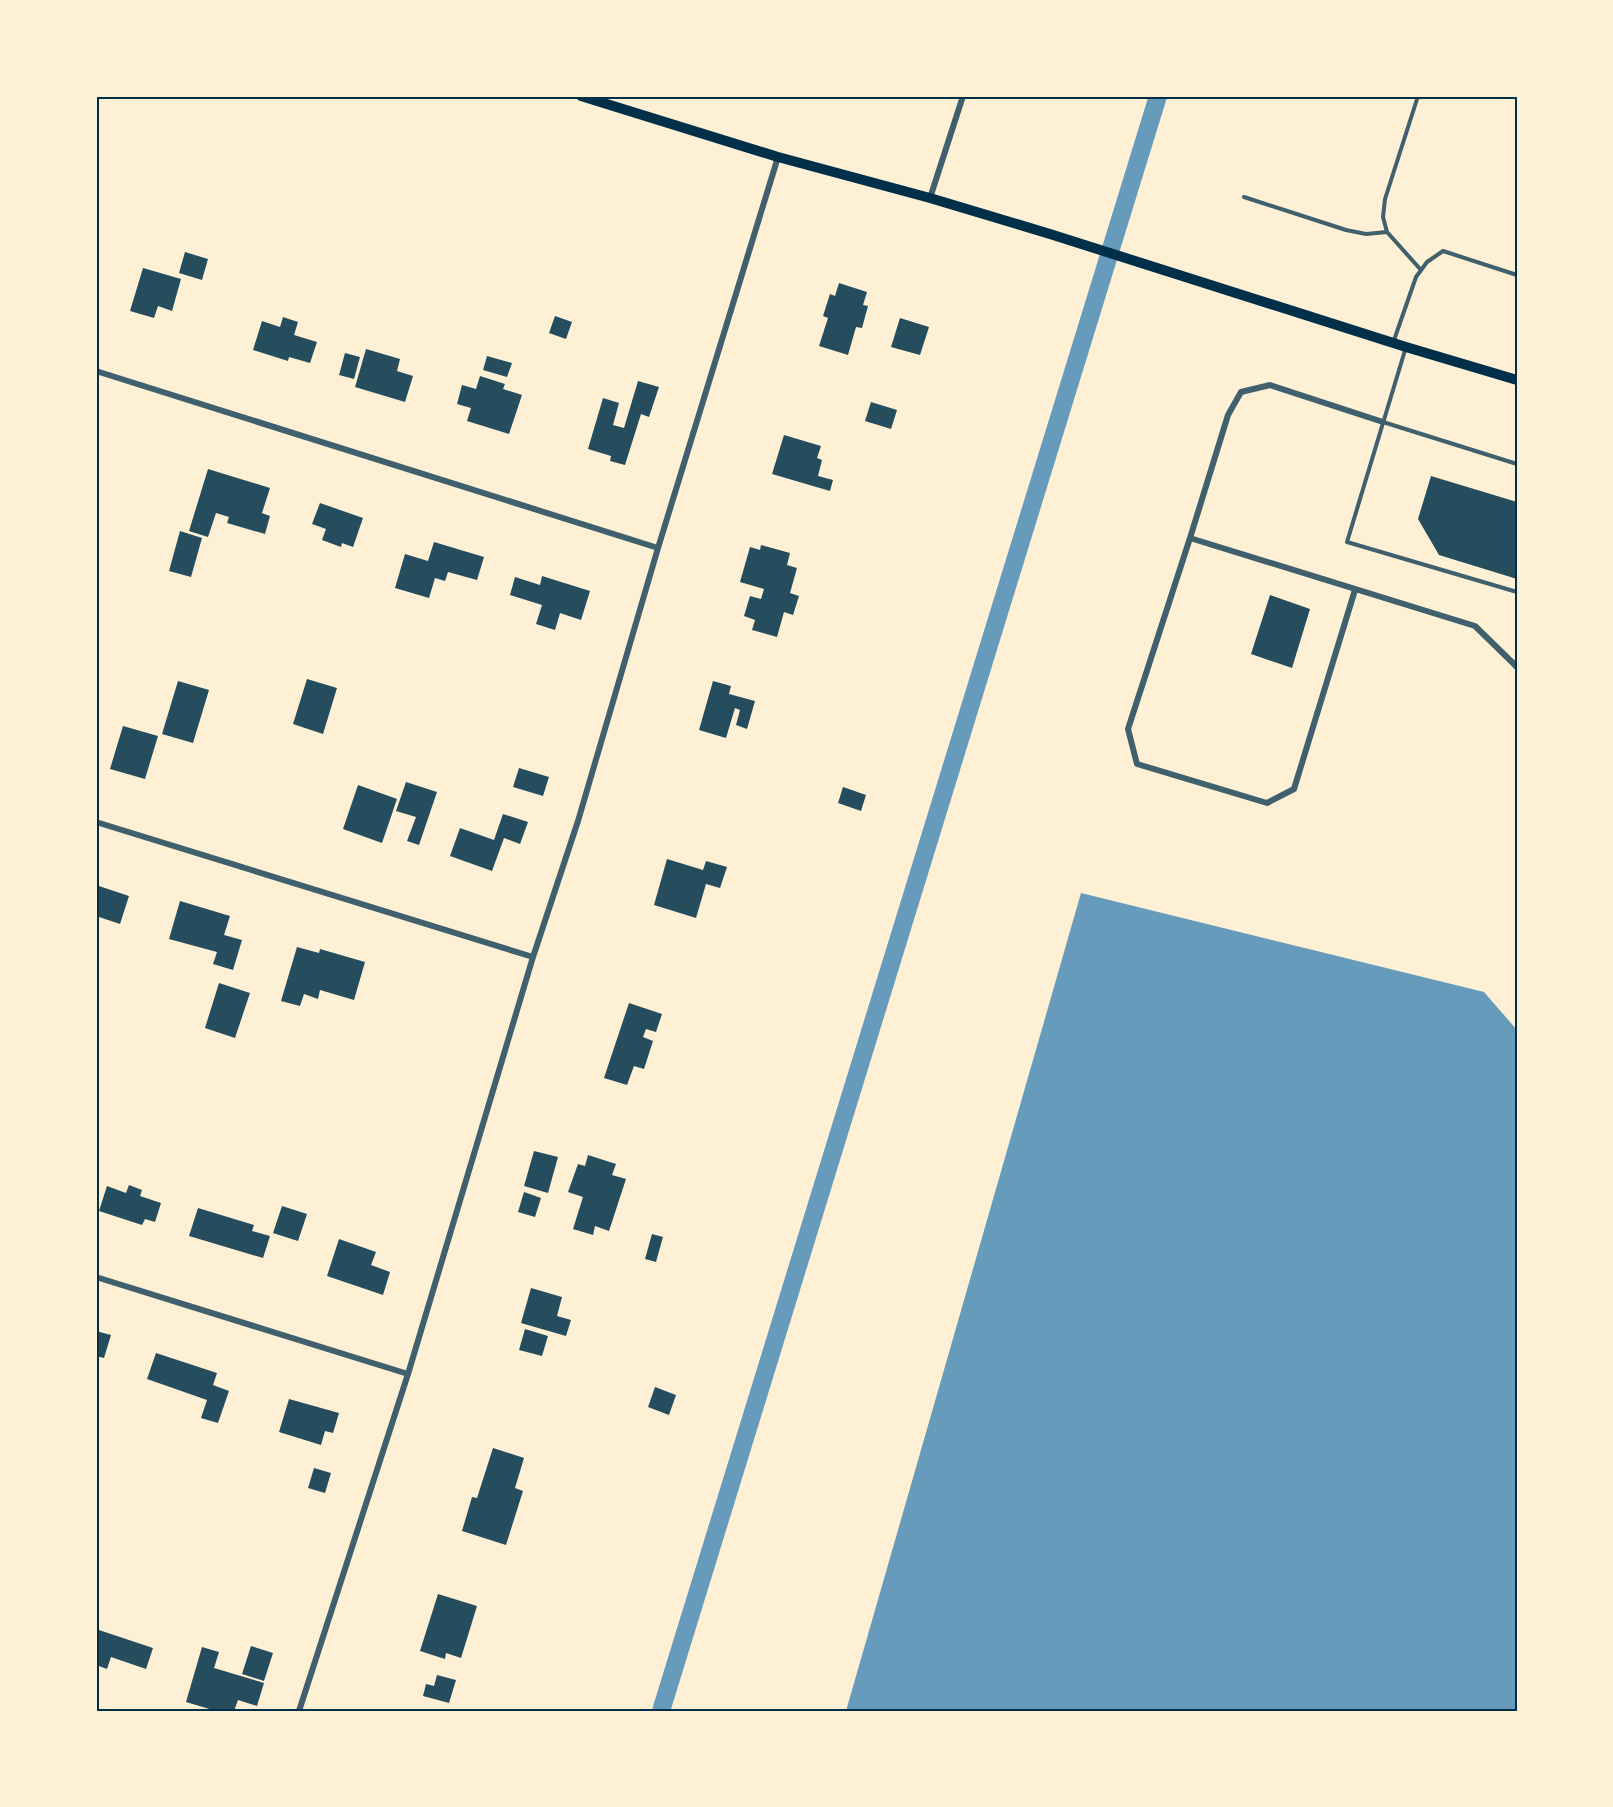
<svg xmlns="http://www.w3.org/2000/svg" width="1613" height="1807" font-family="'Zilla Slab',serif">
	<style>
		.water { fill: #669bbc }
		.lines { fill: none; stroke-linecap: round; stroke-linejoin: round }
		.canal { stroke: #669bbc; stroke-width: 18 }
		.building { fill: #264d5e }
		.service { stroke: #3f606c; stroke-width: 4 }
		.minor { stroke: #3f606c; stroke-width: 6 }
		.secondary { stroke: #003049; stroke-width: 10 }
		.neatline { fill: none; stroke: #003049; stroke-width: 2 }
	</style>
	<rect width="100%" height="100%" fill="#fdf0d5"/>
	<path class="water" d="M 1081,893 L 1484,992 L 1517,1030 L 1517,1711 L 846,1711 Z"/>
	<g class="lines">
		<path class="canal" d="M 661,1711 L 1158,96"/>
	</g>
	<path class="building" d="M 185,252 L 208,259 L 202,280 L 179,273 Z
		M 143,268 L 181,279 L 172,311 L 158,306 L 154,318 L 130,311 Z
		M 839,283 L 867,292 L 863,305 L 868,306 L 862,328 L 856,327 L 848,355 L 819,346 L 828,318 L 823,316 L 830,294 L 835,296 Z
		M 555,316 L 572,322 L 566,339 L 549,333 Z
		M 283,317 L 298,322 L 294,335 L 317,342 L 310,363 L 289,357 L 288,361 L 253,350 L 262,321 L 280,327 Z
		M 900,318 L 929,327 L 920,355 L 891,347 Z
		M 366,349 L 400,359 L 397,371 L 413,376 L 405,402 L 355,387 Z
		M 345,353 L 360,357 L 354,379 L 339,375 Z
		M 487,356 L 512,363 L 507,377 L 483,370 Z
		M 480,376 L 505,384 L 503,389 L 522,395 L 509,434 L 467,421 L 471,408 L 457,404 L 462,385 L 476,389 Z
		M 638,381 L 659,387 L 649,417 L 641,414 L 625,465 L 610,461 L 611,456 L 588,449 L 603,398 L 619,403 L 613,425 L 624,428 Z
		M 871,402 L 897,410 L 891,429 L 865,421 Z
		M 784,435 L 821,446 L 817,458 L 822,460 L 818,476 L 833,480 L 830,491 L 772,474 Z
		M 208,469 L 270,488 L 262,513 L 270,516 L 265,534 L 227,523 L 229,517 L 216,513 L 208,537 L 189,531 Z
		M 1431,476 L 1517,502 L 1517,579 L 1439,555 L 1418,519 Z
		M 320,503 L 363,518 L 353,547 L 342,543 L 341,547 L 322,540 L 326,529 L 312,524 Z
		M 180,531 L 202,538 L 191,577 L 169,571 Z
		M 434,542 L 484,557 L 477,580 L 448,572 L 445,581 L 435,578 L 429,598 L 395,588 L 405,554 L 428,561 Z
		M 761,545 L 790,553 L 787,565 L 797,568 L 790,593 L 799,596 L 793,615 L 784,612 L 777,637 L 752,630 L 755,620 L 744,616 L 750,596 L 761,599 L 764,589 L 740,582 L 750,547 L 760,550 Z
		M 542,576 L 590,591 L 581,620 L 560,613 L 555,630 L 536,624 L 542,605 L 510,595 L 515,577 L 540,585 Z
		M 1270,595 L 1310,609 L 1292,668 L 1251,654 Z
		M 307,679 L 337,688 L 323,734 L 293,724 Z
		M 178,681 L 209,690 L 193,743 L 162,734 Z
		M 713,681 L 731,686 L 729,694 L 755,701 L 747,729 L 736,725 L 740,710 L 735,708 L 726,738 L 699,730 Z
		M 123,726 L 158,736 L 145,779 L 110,769 Z
		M 519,768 L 549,777 L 543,796 L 513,787 Z
		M 406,782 L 437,792 L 419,845 L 407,841 L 416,817 L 396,811 Z
		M 358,785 L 397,799 L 382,843 L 343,829 Z
		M 843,787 L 866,795 L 861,811 L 838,803 Z
		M 503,814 L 528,822 L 520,844 L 504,838 L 492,871 L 450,856 L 460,828 L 494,840 Z
		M 667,859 L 703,870 L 706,861 L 727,867 L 720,888 L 706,884 L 696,918 L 654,905 Z
		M 96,885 L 129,896 L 120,924 L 96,916 Z
		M 180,901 L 230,916 L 224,935 L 242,940 L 233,970 L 213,964 L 217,952 L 169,939 Z
		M 297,947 L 319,953 L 320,949 L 365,962 L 354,1000 L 320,990 L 318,999 L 304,994 L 300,1006 L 281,1001 Z
		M 219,983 L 250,993 L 235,1038 L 205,1028 Z
		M 629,1003 L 662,1014 L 656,1032 L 646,1029 L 643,1037 L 653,1041 L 644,1069 L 634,1066 L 627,1085 L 604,1078 Z
		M 534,1151 L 558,1157 L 548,1193 L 524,1186 Z
		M 588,1155 L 616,1164 L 612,1175 L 626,1179 L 609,1231 L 595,1226 L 593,1235 L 573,1229 L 583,1197 L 568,1192 L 578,1164 L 585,1166 Z
		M 129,1185 L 142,1190 L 140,1196 L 161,1203 L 155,1222 L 145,1219 L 142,1225 L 99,1211 L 107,1186 L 126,1193 Z
		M 524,1192 L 541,1198 L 535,1217 L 518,1212 Z
		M 282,1206 L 307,1214 L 298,1241 L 273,1233 Z
		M 198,1208 L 254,1225 L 252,1231 L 270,1236 L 263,1258 L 189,1236 Z
		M 652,1234 L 663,1237 L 656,1262 L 645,1259 Z
		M 339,1239 L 376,1252 L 371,1265 L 390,1272 L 383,1295 L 327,1276 Z
		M 531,1288 L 562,1297 L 557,1316 L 571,1320 L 566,1336 L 521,1323 Z
		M 525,1329 L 548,1336 L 542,1356 L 519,1350 Z
		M 96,1331 L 111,1335 L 104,1358 L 96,1356 Z
		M 156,1353 L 217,1373 L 213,1385 L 229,1391 L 218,1423 L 201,1418 L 207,1400 L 147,1379 Z
		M 655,1387 L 676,1395 L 669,1415 L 648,1407 Z
		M 289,1399 L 339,1413 L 333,1433 L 325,1431 L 321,1445 L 279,1432 Z
		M 493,1448 L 524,1458 L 515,1488 L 523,1491 L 506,1545 L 462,1531 L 472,1497 L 477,1498 Z
		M 314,1468 L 331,1473 L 325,1493 L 308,1488 Z
		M 438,1594 L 477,1606 L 461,1658 L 446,1653 L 445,1659 L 420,1651 Z
		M 96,1629 L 153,1648 L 146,1669 L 111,1657 L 107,1669 L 96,1665 Z
		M 251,1646 L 273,1653 L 264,1681 L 242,1674 Z
		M 202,1647 L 219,1652 L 214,1668 L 264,1683 L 257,1706 L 238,1700 L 234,1711 L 216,1711 L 186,1702 Z
		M 437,1675 L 456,1680 L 449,1703 L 423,1696 L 426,1684 L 434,1686 Z"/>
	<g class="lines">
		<path class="service" d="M 1418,96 L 1385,199 L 1383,217 L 1387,232 L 1421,270
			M 1244,197 L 1346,230 L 1366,234 L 1387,232
			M 1393,343 L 1416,277 L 1427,262 L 1443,251 L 1517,275
			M 1406,347 L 1347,542 L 1517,592
			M 1383,422 L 1517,464"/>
		<path class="minor" d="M 930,198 L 963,96
			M 96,371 L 658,548
			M 1190,538 L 1475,626 L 1517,667
			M 1355,590 L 1294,789 L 1267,803 L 1137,764 L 1128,729 L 1190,538 L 1228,415 L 1241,392 L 1270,385 L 1383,422
			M 96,822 L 533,957
			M 96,1277 L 408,1374
			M 299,1711 L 408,1374 L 533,957 L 578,821 L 658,548 L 778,157"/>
		<path class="secondary" d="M 581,96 L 778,157 L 930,198 L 1050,234 L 1406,347 L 1517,380"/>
	</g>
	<rect width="1613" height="1807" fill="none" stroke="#fdf0d5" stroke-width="195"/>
	<rect x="98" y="98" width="1418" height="1612" class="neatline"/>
</svg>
